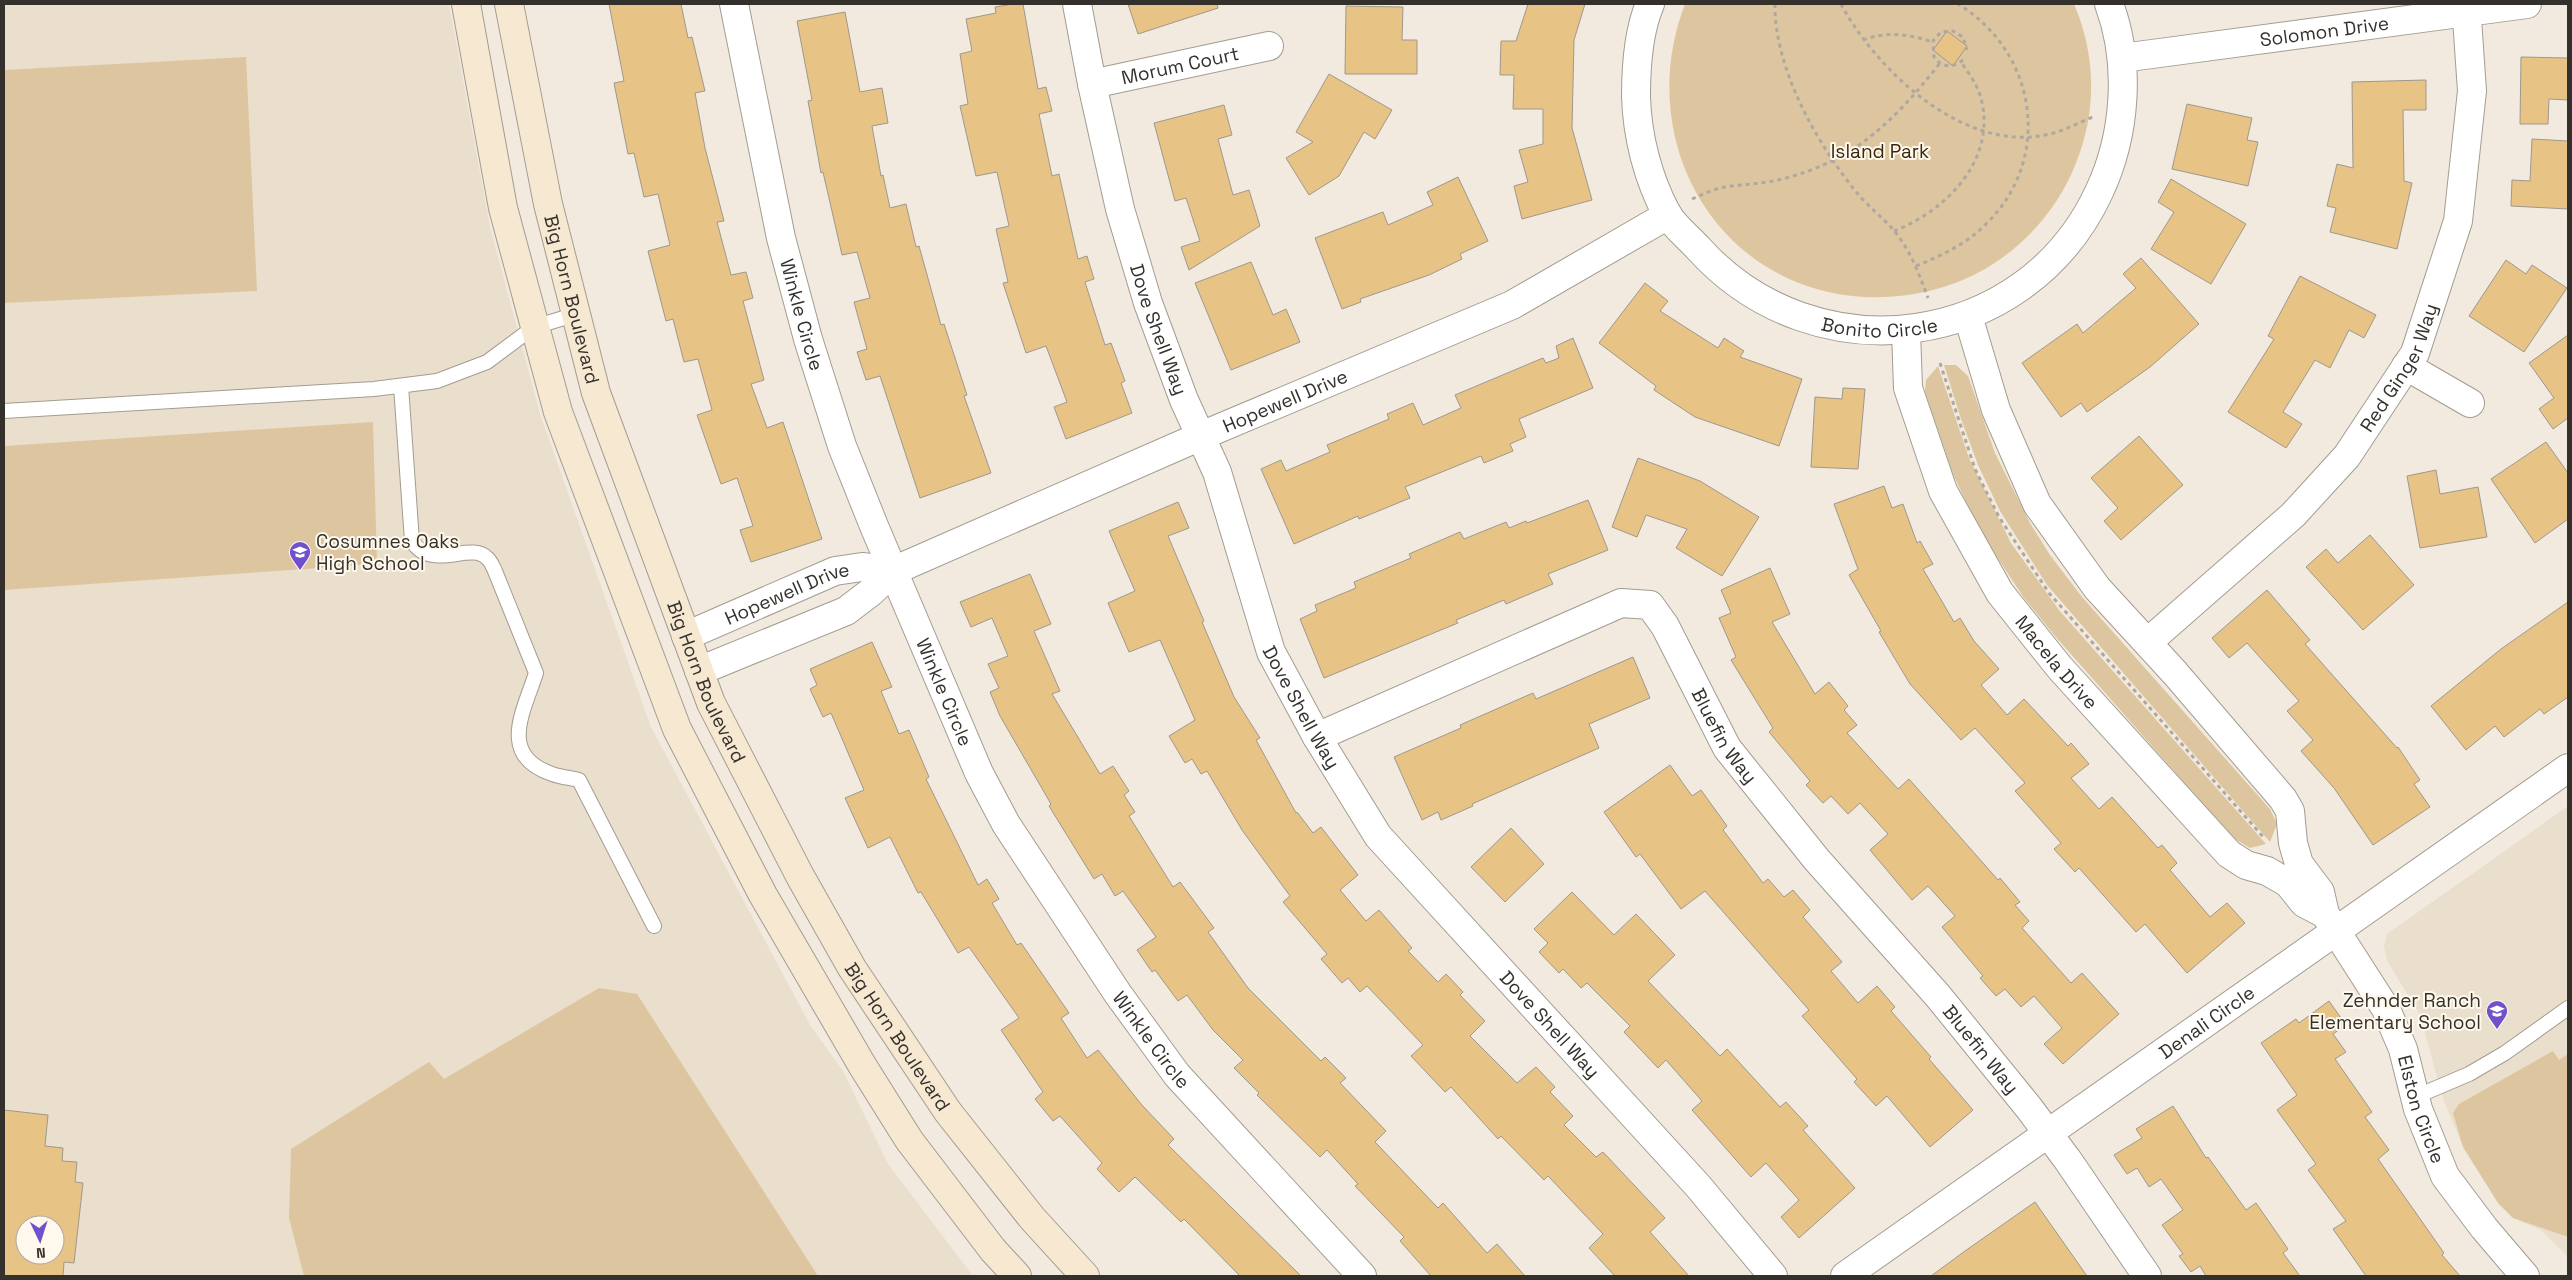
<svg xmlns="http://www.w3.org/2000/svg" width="2572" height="1280" font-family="'Space Grotesk',sans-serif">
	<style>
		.built { fill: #eadfcc; fill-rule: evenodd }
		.green { fill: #ddc69f }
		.building { fill: #e7c386; stroke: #9f988d; fill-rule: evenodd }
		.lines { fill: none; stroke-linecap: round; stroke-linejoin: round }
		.service-casing { stroke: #a39c91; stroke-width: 16 }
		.minor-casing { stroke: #a39c91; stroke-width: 30 }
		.tertiary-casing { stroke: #a39c91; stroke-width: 30 }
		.secondary-casing { stroke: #a39c91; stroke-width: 30 }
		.path { stroke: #aea89f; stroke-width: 3; stroke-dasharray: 4 4; stroke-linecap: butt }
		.service { stroke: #fff; stroke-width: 14 }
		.minor { stroke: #fff; stroke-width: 28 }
		.tertiary { stroke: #fff; stroke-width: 28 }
		.secondary { stroke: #f6e8d1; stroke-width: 28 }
		.labels { text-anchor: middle; stroke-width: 4; stroke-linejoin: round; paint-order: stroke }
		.street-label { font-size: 19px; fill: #34312d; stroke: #fff8ec }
		.park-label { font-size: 19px; fill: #37280d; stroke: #fff8ec }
		.poi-label { font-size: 19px; fill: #34312d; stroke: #fff8ec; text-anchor: start }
	</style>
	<rect width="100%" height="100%" fill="#f2eadf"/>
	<path class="built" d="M 4,4 L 449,4 L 490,227 L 540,414 L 651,727 L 810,1025 L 843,1071 L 888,1164 L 973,1276 L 4,1276 ZM 25,1225 L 55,1225 L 55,1255 L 25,1255 Z
		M 2568,806 L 2568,1257 L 2541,1230 L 2513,1218 L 2498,1203 L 2463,1147 L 2443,1099 L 2420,1015 L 2387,961 L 2384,946 L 2387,934 Z"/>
	<path class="green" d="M 1685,4 L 2074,4 C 2096,55 2097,111 2076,163 C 2059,207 2026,245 1985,269 C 1948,290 1907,299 1864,297 C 1715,288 1633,139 1685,4 Z
		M 246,57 L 257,291 L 4,303 L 4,70 Z
		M 1944,365 L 1956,365 L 1968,376 L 1995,453 L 2030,523 L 2050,555 L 2082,597 L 2270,809 L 2277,824 L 2270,842 L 2047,585 L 2000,511 L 1978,465 L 1961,419 Z
		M 1938,366 L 1969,458 L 2011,543 L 2059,610 L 2266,844 L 2250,848 L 2233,838 L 2055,636 L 2024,598 L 1993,551 L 1967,504 L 1953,474 L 1925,392 L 1926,380 Z
		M 373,422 L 377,564 L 4,590 L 4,446 Z
		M 599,988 L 637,994 L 818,1276 L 304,1276 L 289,1218 L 291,1149 L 429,1062 L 444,1079 Z
		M 2553,1051 L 2559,1060 L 2568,1054 L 2568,1237 L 2513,1218 L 2498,1203 L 2463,1147 L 2453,1113 L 2459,1104 Z"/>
	<path class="building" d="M 609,4 L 681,4 L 688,38 L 692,37 L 705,91 L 695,93 L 705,148 L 724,221 L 717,222 L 731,275 L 746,272 L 753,298 L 743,301 L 764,380 L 751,384 L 767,428 L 783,422 L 822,539 L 751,562 L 740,530 L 753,526 L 737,478 L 721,484 L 697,415 L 712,410 L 698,359 L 684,362 L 673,319 L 666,321 L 648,251 L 670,245 L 658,194 L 644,197 L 634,153 L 628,154 L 614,83 L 624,81 Z
		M 1013,4 L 1023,4 L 1038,89 L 1046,87 L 1052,111 L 1039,114 L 1052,176 L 1059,174 L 1078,259 L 1087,256 L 1094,279 L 1085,282 L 1105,345 L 1111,343 L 1125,381 L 1121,383 L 1132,413 L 1066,439 L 1054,407 L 1067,402 L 1046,346 L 1026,353 L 1003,283 L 1008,282 L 996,229 L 1009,226 L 997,172 L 976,176 L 960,106 L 968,104 L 960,54 L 972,51 L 966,19 L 996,13 L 995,7 Z
		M 1128,4 L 1217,4 L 1218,8 L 1138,34 Z
		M 1528,4 L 1585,4 L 1574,40 L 1572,128 L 1592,200 L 1522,219 L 1514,186 L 1528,182 L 1519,150 L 1543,144 L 1543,109 L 1513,109 L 1514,75 L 1500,75 L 1501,41 L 1516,41 Z
		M 1346,6 L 1403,7 L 1402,40 L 1417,40 L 1417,74 L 1345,74 Z
		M 845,12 L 860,92 L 882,88 L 888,123 L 872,126 L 881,176 L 883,175 L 890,208 L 906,204 L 916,247 L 919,246 L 941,325 L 944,324 L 967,395 L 964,396 L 991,473 L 920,498 L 880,376 L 866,380 L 857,352 L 867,349 L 854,302 L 870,298 L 857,252 L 842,255 L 823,172 L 821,173 L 808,101 L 812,100 L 797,21 Z
		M 1947,31 L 1967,46 L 1953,66 L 1933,50 Z
		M 2521,57 L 2568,58 L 2568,100 L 2549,99 L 2548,124 L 2520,124 Z
		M 1329,74 L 1392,110 L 1375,139 L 1364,132 L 1339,176 L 1309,195 L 1286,158 L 1313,142 L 1296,132 Z
		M 2426,80 L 2426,110 L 2403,110 L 2404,181 L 2412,183 L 2397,249 L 2330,232 L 2336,208 L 2327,206 L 2337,164 L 2353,168 L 2352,82 Z
		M 2187,104 L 2252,118 L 2247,140 L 2258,142 L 2248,186 L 2172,169 Z
		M 1224,105 L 1232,135 L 1218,139 L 1233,195 L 1249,190 L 1260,226 L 1189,270 L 1181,247 L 1200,241 L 1186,198 L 1175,201 L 1154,123 Z
		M 2532,139 L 2568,141 L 2568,209 L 2511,206 L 2512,180 L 2530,181 Z
		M 1458,177 L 1488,241 L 1460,254 L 1462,259 L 1429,275 L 1360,299 L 1361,302 L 1342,309 L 1315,238 L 1383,212 L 1388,225 L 1433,205 L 1427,192 Z
		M 2171,179 L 2246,224 L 2211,284 L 2151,249 L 2174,212 L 2158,202 Z
		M 2141,258 L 2199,324 L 2150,367 L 2087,412 L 2081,403 L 2061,417 L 2022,363 L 2077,324 L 2083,333 L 2136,288 L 2123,274 Z
		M 2506,260 L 2526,274 L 2532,265 L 2567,288 L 2524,352 L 2469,316 Z
		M 1251,262 L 1273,315 L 1286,309 L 1300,342 L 1231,370 L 1195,283 Z
		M 2300,276 L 2376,315 L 2364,338 L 2349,330 L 2330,368 L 2315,360 L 2283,412 L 2302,424 L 2286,448 L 2228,412 L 2274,339 L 2268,336 Z
		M 1645,283 L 1668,301 L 1660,311 L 1718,348 L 1724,338 L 1744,351 L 1740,357 L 1802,379 L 1779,446 L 1695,417 L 1654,390 L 1656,386 L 1599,343 Z
		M 2568,335 L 2568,418 L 2553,429 L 2539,409 L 2554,398 L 2529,363 Z
		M 1573,338 L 1593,388 L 1519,419 L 1526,437 L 1510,444 L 1513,451 L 1484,463 L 1481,456 L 1405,487 L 1410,498 L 1359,519 L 1358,516 L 1294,544 L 1261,469 L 1281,460 L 1286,471 L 1330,452 L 1327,445 L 1389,419 L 1387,414 L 1413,403 L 1423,425 L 1461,408 L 1455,395 L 1543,358 L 1546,363 L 1559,358 L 1556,346 Z
		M 1843,388 L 1865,389 L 1858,469 L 1811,467 L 1815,397 L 1842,399 Z
		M 2139,436 L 2183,485 L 2121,540 L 2104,521 L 2118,508 L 2091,478 Z
		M 2546,442 L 2568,473 L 2568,519 L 2535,543 L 2491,479 Z
		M 1638,458 L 1700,481 L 1759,517 L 1722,576 L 1676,548 L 1687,529 L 1646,515 L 1637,537 L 1612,527 Z
		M 2436,470 L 2440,494 L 2478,487 L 2487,537 L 2420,548 L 2407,476 Z
		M 1884,486 L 1892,508 L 1903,504 L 1917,543 L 1920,541 L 1933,564 L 1923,569 L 1954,622 L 1960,618 L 1974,641 L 1999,669 L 1981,685 L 2007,715 L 2024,699 L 2068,746 L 2071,743 L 2089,764 L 2071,778 L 2099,809 L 2112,797 L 2158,848 L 2162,845 L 2177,863 L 2170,870 L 2210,917 L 2227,903 L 2245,923 L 2187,973 L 2145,924 L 2136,932 L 2079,868 L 2075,872 L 2054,849 L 2061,843 L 2015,791 L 2025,783 L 1975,728 L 1961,740 L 1910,684 L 1879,632 L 1881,631 L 1849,575 L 1858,569 L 1834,504 Z
		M 1588,500 L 1608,550 L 1548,574 L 1553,584 L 1506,604 L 1504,600 L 1456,620 L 1458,623 L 1324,678 L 1300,619 L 1317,611 L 1315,605 L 1356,588 L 1354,582 L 1411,558 L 1409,554 L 1460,532 L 1464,539 L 1506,522 L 1509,528 L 1526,521 L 1527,523 Z
		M 1178,502 L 1189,528 L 1168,536 L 1204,621 L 1202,622 L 1234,697 L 1260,738 L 1256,740 L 1296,813 L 1297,812 L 1313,833 L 1321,827 L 1358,875 L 1340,890 L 1366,921 L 1379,910 L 1412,948 L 1408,951 L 1438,982 L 1446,974 L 1463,992 L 1460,995 L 1485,1021 L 1470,1036 L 1517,1083 L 1536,1067 L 1555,1087 L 1550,1092 L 1573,1116 L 1564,1125 L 1596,1157 L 1603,1152 L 1665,1218 L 1650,1232 L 1689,1276 L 1615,1276 L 1589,1248 L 1603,1234 L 1548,1176 L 1544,1180 L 1501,1136 L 1498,1139 L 1451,1087 L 1445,1092 L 1411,1056 L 1423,1045 L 1367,986 L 1360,992 L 1348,978 L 1342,983 L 1321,959 L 1327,954 L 1283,902 L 1290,896 L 1242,830 L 1207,771 L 1201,774 L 1192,759 L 1185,763 L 1169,736 L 1195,720 L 1160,640 L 1129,652 L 1108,603 L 1135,591 L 1109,531 Z
		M 2370,535 L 2414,585 L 2363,630 L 2306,567 L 2326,549 L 2338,563 Z
		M 1770,568 L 1790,614 L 1772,622 L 1815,694 L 1829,682 L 1848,706 L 1844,710 L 1857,725 L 1847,733 L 1898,789 L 1909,779 L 1998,880 L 2000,878 L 2020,902 L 2015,905 L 2029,921 L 2022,928 L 2071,983 L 2082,973 L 2119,1014 L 2063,1064 L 2044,1044 L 2062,1028 L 2034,996 L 2021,1007 L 2005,989 L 1996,996 L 1980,978 L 1983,976 L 1942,927 L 1955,916 L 1928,886 L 1912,900 L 1870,850 L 1888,834 L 1860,803 L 1848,814 L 1831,796 L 1823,803 L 1806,785 L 1810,781 L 1769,732 L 1773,728 L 1731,660 L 1736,657 L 1719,618 L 1731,613 L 1721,590 Z
		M 1030,574 L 1051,624 L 1034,631 L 1060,691 L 1052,694 L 1100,774 L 1113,766 L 1129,791 L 1124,795 L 1135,812 L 1129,816 L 1173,887 L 1180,882 L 1214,928 L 1208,932 L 1248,988 L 1321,1061 L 1325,1057 L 1346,1078 L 1340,1083 L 1386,1131 L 1375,1142 L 1438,1208 L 1443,1203 L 1487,1253 L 1497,1244 L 1525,1276 L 1431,1276 L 1400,1241 L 1404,1237 L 1355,1186 L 1358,1184 L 1327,1150 L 1320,1157 L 1257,1095 L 1259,1093 L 1234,1068 L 1243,1060 L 1213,1030 L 1187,995 L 1178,1001 L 1155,970 L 1152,972 L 1137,950 L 1156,937 L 1123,891 L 1115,896 L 1102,874 L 1094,879 L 1049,806 L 1051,804 L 1000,716 L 990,692 L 999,688 L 988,664 L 1008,656 L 992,618 L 971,627 L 960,602 Z
		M 2267,590 L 2310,640 L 2305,644 L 2397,748 L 2398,747 L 2420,780 L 2414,784 L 2430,807 L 2373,845 L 2334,788 L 2301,751 L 2313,740 L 2287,711 L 2299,701 L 2247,643 L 2229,658 L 2212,638 Z
		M 2568,602 L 2568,697 L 2544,714 L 2540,709 L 2504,737 L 2495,726 L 2466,750 L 2431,706 L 2501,649 Z
		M 872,642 L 892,687 L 881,691 L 899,734 L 909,730 L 929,777 L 926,779 L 978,885 L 987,879 L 999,899 L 992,903 L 1017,945 L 1021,943 L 1069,1013 L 1061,1018 L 1087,1058 L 1098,1050 L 1141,1104 L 1174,1139 L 1168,1145 L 1301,1276 L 1240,1276 L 1184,1219 L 1181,1222 L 1135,1177 L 1119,1192 L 1097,1169 L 1102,1163 L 1060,1116 L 1053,1121 L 1035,1099 L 1043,1092 L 1001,1030 L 1019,1018 L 969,947 L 958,953 L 921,892 L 918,893 L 890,837 L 868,848 L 845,798 L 864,790 L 831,713 L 823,717 L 810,689 L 817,685 L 810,669 Z
		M 1633,657 L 1650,698 L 1589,724 L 1599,748 L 1472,804 L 1473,806 L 1441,820 L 1438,812 L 1422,820 L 1394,757 L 1461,728 L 1460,725 L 1533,693 L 1536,699 Z
		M 1670,765 L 1692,796 L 1701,790 L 1727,826 L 1723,830 L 1763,883 L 1768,879 L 1784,897 L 1793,890 L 1810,910 L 1803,917 L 1842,962 L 1831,971 L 1858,1003 L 1877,986 L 1895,1007 L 1891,1011 L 1931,1057 L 1929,1059 L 1973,1110 L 1930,1147 L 1887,1096 L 1876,1106 L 1854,1082 L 1857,1079 L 1802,1016 L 1809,1010 L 1705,891 L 1681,909 L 1640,854 L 1636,857 L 1604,812 Z
		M 1511,828 L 1544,864 L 1505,902 L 1471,867 Z
		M 1572,892 L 1614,935 L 1636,914 L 1675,955 L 1648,981 L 1720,1056 L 1727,1049 L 1780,1107 L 1786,1102 L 1808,1126 L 1803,1130 L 1855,1188 L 1799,1238 L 1781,1217 L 1799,1200 L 1766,1163 L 1751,1177 L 1692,1110 L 1702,1101 L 1666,1060 L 1658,1068 L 1624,1032 L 1630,1026 L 1587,983 L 1581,988 L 1563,969 L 1559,973 L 1539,952 L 1548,943 L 1534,929 Z
		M 2329,1001 L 2346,1025 L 2333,1034 L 2346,1052 L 2335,1059 L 2372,1112 L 2365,1117 L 2389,1150 L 2378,1159 L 2444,1253 L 2442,1255 L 2460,1276 L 2366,1276 L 2333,1229 L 2346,1221 L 2308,1170 L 2316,1164 L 2277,1110 L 2297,1095 L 2261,1043 L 2296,1019 L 2299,1023 Z
		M 2173,1106 L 2206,1158 L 2208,1157 L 2246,1210 L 2256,1203 L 2288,1249 L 2283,1253 L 2300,1276 L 2206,1276 L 2200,1266 L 2191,1272 L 2179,1256 L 2183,1254 L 2162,1225 L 2183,1210 L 2161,1179 L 2149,1187 L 2137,1168 L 2127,1174 L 2114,1155 L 2142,1138 L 2136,1129 Z
		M 4,1110 L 48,1115 L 45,1146 L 63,1148 L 62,1161 L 77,1162 L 75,1182 L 83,1183 L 74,1263 L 64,1262 L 63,1276 L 4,1276 ZM 25,1225 L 55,1225 L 55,1255 L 25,1255 Z
		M 2035,1202 L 2087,1276 L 1931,1276 L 1965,1251 Z"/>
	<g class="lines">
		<g class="service-casing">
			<path id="service" d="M 401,386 L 412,541 C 431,572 471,541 487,558 C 491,561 493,567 495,571 L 536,673 C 524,711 497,755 552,774 C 560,777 570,778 579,780 L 654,926
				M 4,411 L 374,389 L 437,381 L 487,362 L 534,327 L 577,314
				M 2415,1097 L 2469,1074 L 2505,1053 L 2568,1008"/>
		</g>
		<g class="minor-casing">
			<g id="minor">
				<path id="s1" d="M 734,4 L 781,238 L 808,339 L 842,446 L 874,526 L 979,773 L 1006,824 L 1118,994 L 1177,1075 L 1362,1276"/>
				<path id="s2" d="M 1077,4 L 1092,84 L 1120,209 L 1148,303 L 1184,400 L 1217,472 L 1271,652 L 1317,737 L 1378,836 L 1698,1186 L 1773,1276"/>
				<path id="s3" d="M 1092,84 L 1269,46"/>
				<path id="s4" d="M 1968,316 L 1996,410 L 2037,504 L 2097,588 L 2175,673 L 2283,799 L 2290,811 L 2293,843 L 2299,864 L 2320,892 L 2325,914 L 2386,1009 L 2403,1049 L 2418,1109 L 2445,1176 L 2484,1228 L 2525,1276"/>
				<path id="s5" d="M 1906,331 L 1908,388 L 1943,491 L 2000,593 L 2060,668 L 2229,854 L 2246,865 L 2267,871 L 2288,883 L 2304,903 L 2325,914"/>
				<path d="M 2406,366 L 2470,403"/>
				<path id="s6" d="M 2148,642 L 2293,515 L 2347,456 L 2415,353 L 2458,221 L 2472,91 L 2466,4"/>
				<path id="s7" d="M 1317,737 L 1621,603 L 1650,605 L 1665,626 L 1727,748 L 1817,860 L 1938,996 L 2029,1108 L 2067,1159 L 2147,1276"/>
				<path id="s8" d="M 1845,1276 L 2568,768"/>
			</g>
		</g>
		<g class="tertiary-casing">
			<g id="tertiary">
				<path id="s9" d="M 1650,4 C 1638,32 1636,66 1636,96 C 1637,136 1648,179 1667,214 C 1674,226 1689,238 1699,249 C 1815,377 2025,351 2099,192 C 2126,135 2131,63 2109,4"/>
				<path id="s10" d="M 2122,58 L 2527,4"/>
				<path id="s11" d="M 686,636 L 835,571 L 862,567 L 893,571"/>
				<path id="s12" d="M 699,671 L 846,611 L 871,592 L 893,571 L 1201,436 L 1512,305 L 1668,215"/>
			</g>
		</g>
		<g class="secondary-casing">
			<g id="secondary">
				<path d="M 466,4 L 503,208 L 558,412 L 677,729 L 763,895 L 862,1065 L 909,1140 L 993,1250 L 1017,1276"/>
				<path id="s13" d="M 509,4 L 548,204 L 596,393 L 711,703 L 800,876 L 852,968 L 948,1112 L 1032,1218 L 1085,1276"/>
			</g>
		</g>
		<path class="path" d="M 1775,4 C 1774,68 1817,144 1857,193 C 1871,210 1891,223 1903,243 C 1914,260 1921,279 1928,298
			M 1841,4 C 1876,70 1963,152 2045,135 C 2062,132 2078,123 2095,116
			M 1863,40 C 1887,31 1909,34 1932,42
			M 1963,60 C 1953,68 1942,68 1934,57 L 1933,41 L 1941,32 L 1953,31 L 1963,37 L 1967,50
			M 1692,199 C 1703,194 1714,189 1725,187 C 1744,184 1763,184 1782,179 C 1855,161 1895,120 1940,63
			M 1894,231 C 1948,210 1999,157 1980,95 C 1976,83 1968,72 1961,62
			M 1916,266 C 1942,255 1967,244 1987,223 C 2053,158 2037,52 1958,4
			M 1940,363 L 1975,469 L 1999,517 L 2049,593 L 2265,839"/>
		<use href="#service" class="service"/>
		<use href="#minor" class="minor"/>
		<use href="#tertiary" class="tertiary"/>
		<use href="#secondary" class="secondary"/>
	</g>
	<defs>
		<g id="school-pin" transform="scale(1.125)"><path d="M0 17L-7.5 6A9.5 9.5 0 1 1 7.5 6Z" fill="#7051cb" stroke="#fff8ec"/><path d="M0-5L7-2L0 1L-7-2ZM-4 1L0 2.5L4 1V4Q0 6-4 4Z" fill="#fff"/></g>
	</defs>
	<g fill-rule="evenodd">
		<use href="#school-pin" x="300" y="552"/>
		<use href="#school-pin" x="2497" y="1011"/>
	</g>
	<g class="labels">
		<g class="street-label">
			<text dy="7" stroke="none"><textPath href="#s10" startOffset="204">Solomon Drive</textPath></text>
			<text dy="7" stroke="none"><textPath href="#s3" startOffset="90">Morum Court</textPath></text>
			<text dy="7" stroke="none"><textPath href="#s13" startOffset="302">Big Horn Boulevard</textPath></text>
			<text dy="7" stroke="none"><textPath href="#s1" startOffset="318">Winkle Circle</textPath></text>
			<text dy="7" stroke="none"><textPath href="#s9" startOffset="468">Bonito Circle</textPath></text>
			<text dy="7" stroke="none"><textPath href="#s2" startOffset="336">Dove Shell Way</textPath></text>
			<text dy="7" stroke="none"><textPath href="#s6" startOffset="376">Red Ginger Way</textPath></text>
			<text dy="7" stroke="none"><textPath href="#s12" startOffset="648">Hopewell Drive</textPath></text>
			<text dy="7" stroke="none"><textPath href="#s11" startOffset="110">Hopewell Drive</textPath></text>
			<text dy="7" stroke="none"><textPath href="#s5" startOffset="372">Macela Drive</textPath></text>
			<text dy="7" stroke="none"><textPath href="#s13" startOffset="708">Big Horn Boulevard</textPath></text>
			<text dy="7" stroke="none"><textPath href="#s1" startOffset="722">Winkle Circle</textPath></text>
			<text dy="7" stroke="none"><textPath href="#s2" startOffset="741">Dove Shell Way</textPath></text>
			<text dy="7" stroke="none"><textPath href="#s7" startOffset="512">Bluefin Way</textPath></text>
			<text dy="7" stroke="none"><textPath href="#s2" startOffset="1146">Dove Shell Way</textPath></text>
			<text dy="7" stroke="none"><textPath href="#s8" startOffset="442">Denali Circle</textPath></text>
			<text dy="7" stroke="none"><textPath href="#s13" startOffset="1112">Big Horn Boulevard</textPath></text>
			<text dy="7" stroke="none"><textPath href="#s1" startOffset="1128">Winkle Circle</textPath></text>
			<text dy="7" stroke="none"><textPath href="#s7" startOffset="918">Bluefin Way</textPath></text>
			<text dy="7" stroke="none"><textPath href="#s4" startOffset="930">Elston Circle</textPath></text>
		</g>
		<g class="park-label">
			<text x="1880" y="158">Island Park</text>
		</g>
		<g class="poi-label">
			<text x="316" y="548">Cosumnes Oaks<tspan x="316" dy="22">High School</tspan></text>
			<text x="2481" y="1007" text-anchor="end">Zehnder Ranch<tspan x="2481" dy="22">Elementary School</tspan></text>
		</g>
	</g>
	<rect width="2572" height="1280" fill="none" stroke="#34312d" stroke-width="10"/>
	<g transform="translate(40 1240) rotate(176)"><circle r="24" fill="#fff8ec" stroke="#aea8a0"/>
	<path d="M0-4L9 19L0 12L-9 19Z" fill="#7051cb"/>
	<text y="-8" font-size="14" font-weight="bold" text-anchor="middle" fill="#34312d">N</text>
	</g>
</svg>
